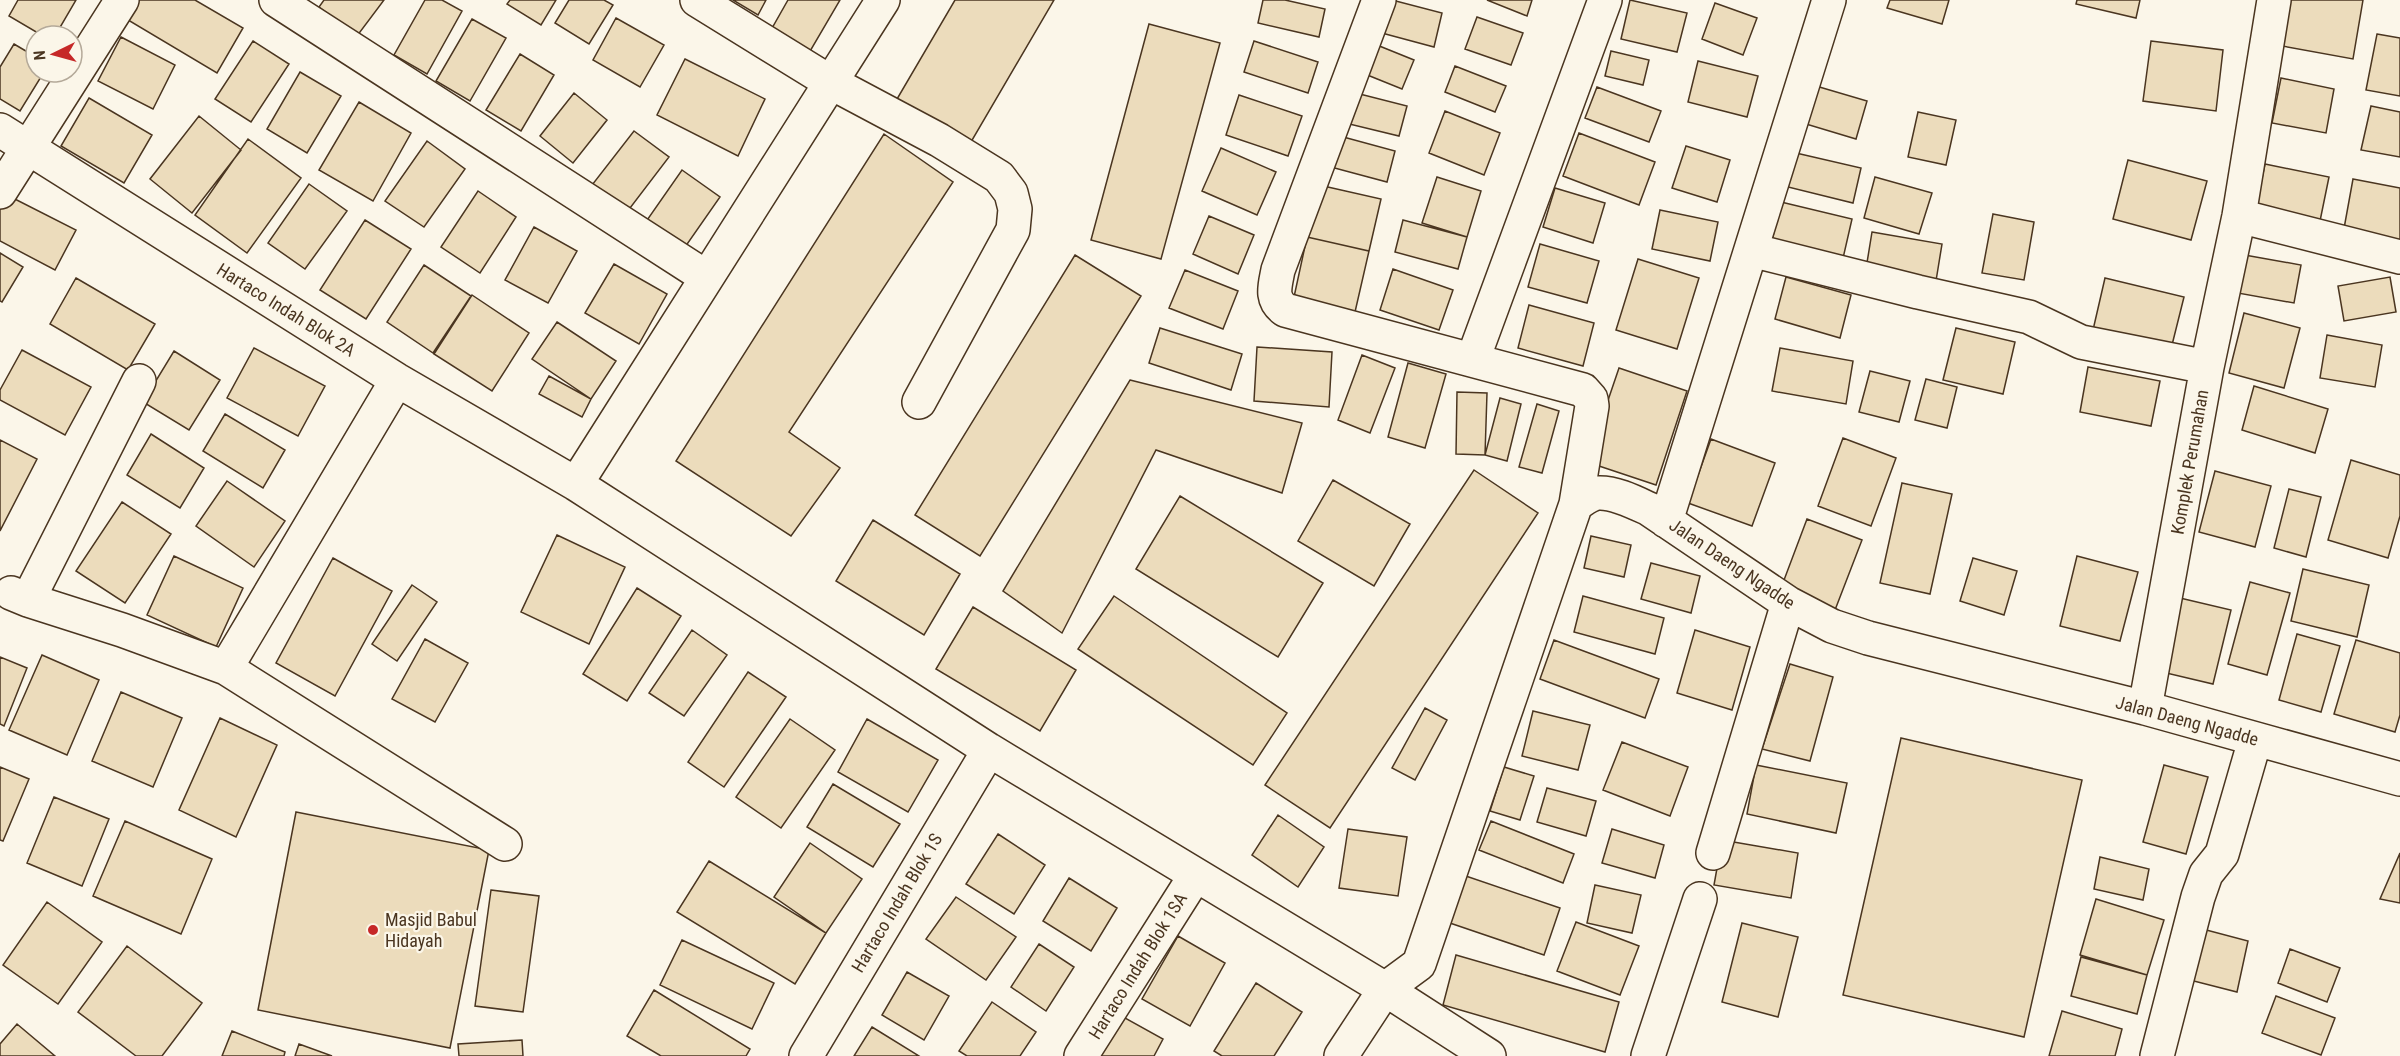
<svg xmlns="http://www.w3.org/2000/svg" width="2400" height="1056" font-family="'Roboto Condensed',sans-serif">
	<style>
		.building { fill: #ecdcbc; stroke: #4a3520; stroke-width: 1.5 }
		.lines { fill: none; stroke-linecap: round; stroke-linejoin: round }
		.minor-casing { stroke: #4a3520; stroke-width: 36 }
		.minor { stroke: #fbf6e9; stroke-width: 33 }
		.poi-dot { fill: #c62828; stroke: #fbf6e9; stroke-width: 2 }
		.labels { text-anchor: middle; stroke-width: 4.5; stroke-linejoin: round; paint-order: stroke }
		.street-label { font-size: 18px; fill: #4a3520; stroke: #fbf6e9 }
		.poi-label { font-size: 18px; fill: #4a3520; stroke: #fbf6e9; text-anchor: start }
	</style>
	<rect width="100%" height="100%" fill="#fbf6e9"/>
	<path class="building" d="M 18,0 L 76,0 L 55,36 L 43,36 L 9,16 Z
		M 133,0 L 195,0 L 243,28 L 217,73 L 123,17 Z
		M 324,0 L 384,0 L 357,36 L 319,7 Z
		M 425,0 L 442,0 L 462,11 L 427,74 L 394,55 Z
		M 510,0 L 556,0 L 541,25 L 507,4 Z
		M 569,0 L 604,0 L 613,5 L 589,44 L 555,23 Z
		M 733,0 L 766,0 L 758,15 Z
		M 788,0 L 840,0 L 809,53 L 771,30 Z
		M 955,0 L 1054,0 L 971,142 L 897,99 Z
		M 1263,0 L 1285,0 L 1325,9 L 1319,37 L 1258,23 Z
		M 1392,0 L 1442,13 L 1434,47 L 1378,32 Z
		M 1487,0 L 1532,0 L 1527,16 Z
		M 1630,0 L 1687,13 L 1677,52 L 1621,39 Z
		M 1890,0 L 1949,0 L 1942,24 L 1887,8 Z
		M 2077,0 L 2140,0 L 2136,18 L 2076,4 Z
		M 2290,0 L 2363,0 L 2353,59 L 2282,46 Z
		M 1715,3 L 1757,18 L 1743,55 L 1702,39 Z
		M 1477,17 L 1523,33 L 1511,65 L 1465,49 Z
		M 616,18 L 664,45 L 640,87 L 593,60 Z
		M 472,19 L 506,38 L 470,101 L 436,81 Z
		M 1149,24 L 1220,43 L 1161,259 L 1091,240 Z
		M 2377,34 L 2400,38 L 2400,96 L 2366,90 Z
		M 121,37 L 175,65 L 153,109 L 98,81 Z
		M 253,41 L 289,64 L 251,122 L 215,99 Z
		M 1254,41 L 1318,62 L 1308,93 L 1244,72 Z
		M 1367,41 L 1414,60 L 1402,89 L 1355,70 Z
		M 2151,41 L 2223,50 L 2216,111 L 2143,101 Z
		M 14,44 L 36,57 L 36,72 L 44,72 L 20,111 L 0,99 L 0,67 Z
		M 1611,51 L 1649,60 L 1643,85 L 1605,76 Z
		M 520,54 L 554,75 L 521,131 L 486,110 Z
		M 685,59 L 765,99 L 738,156 L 657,115 Z
		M 1698,61 L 1758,76 L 1747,117 L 1688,102 Z
		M 1455,66 L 1506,86 L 1495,112 L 1445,92 Z
		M 300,72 L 341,96 L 307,153 L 267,129 Z
		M 2281,78 L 2334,89 L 2326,133 L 2272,123 Z
		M 1816,86 L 1867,101 L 1856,139 L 1806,124 Z
		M 1597,87 L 1661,111 L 1649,142 L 1585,118 Z
		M 1348,91 L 1407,106 L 1399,136 L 1341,122 Z
		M 574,93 L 607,120 L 573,163 L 540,136 Z
		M 1239,95 L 1302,116 L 1288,156 L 1226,135 Z
		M 89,98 L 152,135 L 124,183 L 61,146 Z
		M 359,102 L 411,133 L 373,201 L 319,170 Z
		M 2371,106 L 2400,112 L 2400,157 L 2361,150 Z
		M 1445,111 L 1500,133 L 1484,175 L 1429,153 Z
		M 1918,112 L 1956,120 L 1946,165 L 1908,157 Z
		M 199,116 L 241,150 L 192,213 L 150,179 Z
		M 634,131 L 669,157 L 627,212 L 592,185 Z
		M 1579,133 L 1655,162 L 1639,205 L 1563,176 Z
		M 884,134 L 953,182 L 789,432 L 840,468 L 791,536 L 676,461 Z
		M 1336,135 L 1395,151 L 1387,182 L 1327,166 Z
		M 248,139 L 301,178 L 247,253 L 195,215 Z
		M 427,141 L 465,169 L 424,227 L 385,201 Z
		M 1686,146 L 1730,160 L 1717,202 L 1672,188 Z
		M 1221,148 L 1276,172 L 1257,215 L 1202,191 Z
		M 1796,153 L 1861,168 L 1853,203 L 1788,187 Z
		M 2128,160 L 2207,181 L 2191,240 L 2113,219 Z
		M 2265,164 L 2329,177 L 2320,221 L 2256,207 Z
		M 682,170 L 720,197 L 683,250 L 645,223 Z
		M 1437,177 L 1481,191 L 1467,237 L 1422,223 Z
		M 1875,177 L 1932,193 L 1919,234 L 1864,218 Z
		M 2353,179 L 2400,188 L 2400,246 L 2343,234 Z
		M 309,184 L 347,211 L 305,269 L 268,243 Z
		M 1319,185 L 1381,199 L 1369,251 L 1307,237 Z
		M 1555,188 L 1605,203 L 1593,243 L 1543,227 Z
		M 478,191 L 516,217 L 480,273 L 441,247 Z
		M 3,193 L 76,230 L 55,270 L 0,241 L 0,198 Z
		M 1781,202 L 1852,219 L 1841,267 L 1770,249 Z
		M 1660,210 L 1718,222 L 1710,261 L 1652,249 Z
		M 1993,214 L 2034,222 L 2024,280 L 1982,273 Z
		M 1209,216 L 1254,235 L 1238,274 L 1193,254 Z
		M 365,220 L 411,249 L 366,319 L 320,290 Z
		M 1403,220 L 1467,237 L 1458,269 L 1395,252 Z
		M 534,227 L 577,251 L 548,303 L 505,280 Z
		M 1872,232 L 1942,244 L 1935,287 L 1865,275 Z
		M 1307,237 L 1369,251 L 1355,312 L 1294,297 Z
		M 1540,244 L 1599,261 L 1587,303 L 1528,287 Z
		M 0,253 L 23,267 L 2,302 L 0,301 Z
		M 2239,254 L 2301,265 L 2294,303 L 2232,292 Z
		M 1075,255 L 1141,296 L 980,556 L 915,515 Z
		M 1638,259 L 1699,278 L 1677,349 L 1616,330 Z
		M 614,264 L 667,294 L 639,344 L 585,313 Z
		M 424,265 L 471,296 L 433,353 L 387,322 Z
		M 1393,269 L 1453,290 L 1439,330 L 1380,310 Z
		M 1185,270 L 1238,291 L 1223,329 L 1169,308 Z
		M 1786,277 L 1851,295 L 1840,338 L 1775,319 Z
		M 2390,277 L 2396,312 L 2344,321 L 2338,286 Z
		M 76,278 L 155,324 L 128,370 L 50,324 Z
		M 2105,278 L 2184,297 L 2171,349 L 2093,330 Z
		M 472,295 L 529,333 L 492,391 L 434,354 Z
		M 1529,305 L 1594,323 L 1583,366 L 1518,348 Z
		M 2244,313 L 2300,328 L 2284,388 L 2229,373 Z
		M 557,322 L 616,361 L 591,399 L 532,359 Z
		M 1160,328 L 1242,354 L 1231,390 L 1149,363 Z
		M 1956,328 L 2015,342 L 2003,394 L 1943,380 Z
		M 2327,335 L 2382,345 L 2375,387 L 2320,378 Z
		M 1257,347 L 1332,352 L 1329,407 L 1254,401 Z
		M 254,348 L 325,386 L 298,436 L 227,398 Z
		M 1780,348 L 1853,361 L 1846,404 L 1772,391 Z
		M 22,350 L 91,387 L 65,435 L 0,400 L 0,390 Z
		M 174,351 L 220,380 L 189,430 L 143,402 Z
		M 1362,355 L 1395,368 L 1370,433 L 1338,420 Z
		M 1408,363 L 1446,374 L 1425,448 L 1388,437 Z
		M 2088,367 L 2160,381 L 2151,426 L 2080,412 Z
		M 1619,368 L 1687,391 L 1656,485 L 1587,462 Z
		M 1870,371 L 1910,381 L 1899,422 L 1859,412 Z
		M 549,376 L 591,399 L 582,417 L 539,394 Z
		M 1926,379 L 1957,387 L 1947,428 L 1915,420 Z
		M 1130,380 L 1302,423 L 1282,493 L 1156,450 L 1062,633 L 1003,591 Z
		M 2254,386 L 2328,409 L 2315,453 L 2242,430 Z
		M 1457,392 L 1487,393 L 1485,455 L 1456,454 Z
		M 1500,398 L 1521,404 L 1507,461 L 1485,455 Z
		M 1537,404 L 1559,411 L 1542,473 L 1519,467 Z
		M 225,414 L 285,450 L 263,488 L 203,451 Z
		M 151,434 L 204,468 L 180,508 L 127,475 Z
		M 1843,438 L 1896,458 L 1871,526 L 1818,506 Z
		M 1711,439 L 1775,463 L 1752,526 L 1688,503 Z
		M 0,440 L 37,459 L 0,531 Z
		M 2351,460 L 2400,475 L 2400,516 L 2388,558 L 2328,540 Z
		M 1474,470 L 1538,513 L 1330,828 L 1265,785 Z
		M 2215,471 L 2271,486 L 2255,547 L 2199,532 Z
		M 1333,480 L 1410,524 L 1374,586 L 1298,541 Z
		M 227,481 L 285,521 L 254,567 L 196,526 Z
		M 1902,483 L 1952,494 L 1930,594 L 1880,583 Z
		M 2289,489 L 2321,497 L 2306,557 L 2274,548 Z
		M 1180,496 L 1323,583 L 1278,657 L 1136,569 Z
		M 122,502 L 171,534 L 125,603 L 76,571 Z
		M 1807,519 L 1862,540 L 1835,610 L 1781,588 Z
		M 873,520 L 960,574 L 924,635 L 836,581 Z
		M 557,535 L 625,567 L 589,644 L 521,612 Z
		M 1591,536 L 1631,545 L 1624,577 L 1584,568 Z
		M 174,556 L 243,588 L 216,647 L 147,615 Z
		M 2077,556 L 2138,572 L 2120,641 L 2060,626 Z
		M 333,558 L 392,591 L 335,696 L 276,663 Z
		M 1973,558 L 2017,571 L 2004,615 L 1960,601 Z
		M 1651,563 L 1700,576 L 1691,613 L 1641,599 Z
		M 2303,569 L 2369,585 L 2357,637 L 2291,621 Z
		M 2250,582 L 2290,593 L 2267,675 L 2228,664 Z
		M 412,585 L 437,602 L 397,661 L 372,644 Z
		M 637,588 L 681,616 L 627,701 L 583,674 Z
		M 1114,596 L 1287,713 L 1253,765 L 1078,649 Z
		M 1583,596 L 1664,618 L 1655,654 L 1574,632 Z
		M 2180,598 L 2231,610 L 2213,684 L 2162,672 Z
		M 973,607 L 1076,670 L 1040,731 L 936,669 Z
		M 692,630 L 727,655 L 684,716 L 649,693 Z
		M 1695,630 L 1750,647 L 1732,710 L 1677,693 Z
		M 2297,634 L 2340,646 L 2321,712 L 2279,700 Z
		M 425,639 L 468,663 L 435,722 L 392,699 Z
		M 1554,640 L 1659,679 L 1645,718 L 1540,679 Z
		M 2356,640 L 2400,653 L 2400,715 L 2395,732 L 2334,714 Z
		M 42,655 L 99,680 L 67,755 L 9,730 Z
		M 0,657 L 27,668 L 4,726 L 0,724 Z
		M 1790,664 L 1833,677 L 1810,761 L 1762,749 Z
		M 748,672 L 786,697 L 724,787 L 688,762 Z
		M 121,692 L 182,718 L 153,787 L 92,761 Z
		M 1425,708 L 1447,720 L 1415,780 L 1392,768 Z
		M 1533,711 L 1590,725 L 1578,770 L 1522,756 Z
		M 220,718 L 277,745 L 236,837 L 179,810 Z
		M 790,719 L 835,750 L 781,828 L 736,797 Z
		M 867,719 L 938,760 L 908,812 L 838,772 Z
		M 1901,738 L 2082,780 L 2024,1037 L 1843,995 Z
		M 1622,742 L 1688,767 L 1670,816 L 1603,790 Z
		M 1756,765 L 1847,783 L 1836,833 L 1747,814 Z
		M 2164,765 L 2208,777 L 2186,854 L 2143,842 Z
		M 0,767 L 29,779 L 3,841 L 0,840 Z
		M 1504,767 L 1534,776 L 1520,820 L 1490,811 Z
		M 833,784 L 900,824 L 873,867 L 807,827 Z
		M 1547,788 L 1596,801 L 1586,836 L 1537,822 Z
		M 54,797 L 109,819 L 82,886 L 27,863 Z
		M 296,812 L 489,850 L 450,1048 L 258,1010 Z
		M 1278,815 L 1324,847 L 1298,887 L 1252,855 Z
		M 125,821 L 212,859 L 181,934 L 93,896 Z
		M 1491,821 L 1574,854 L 1563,883 L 1479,850 Z
		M 1348,829 L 1407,837 L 1398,896 L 1339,888 Z
		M 1612,829 L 1664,845 L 1655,878 L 1602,863 Z
		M 998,834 L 1045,865 L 1014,914 L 966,884 Z
		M 1722,840 L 1798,853 L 1791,898 L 1714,885 Z
		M 810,843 L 862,879 L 826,933 L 774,897 Z
		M 2400,853 L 2400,903 L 2380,899 Z
		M 2100,857 L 2149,869 L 2143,900 L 2094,889 Z
		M 709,861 L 826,933 L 795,984 L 677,912 Z
		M 1457,873 L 1560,908 L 1544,955 L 1441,920 Z
		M 1069,878 L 1117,908 L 1091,951 L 1043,921 Z
		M 1595,885 L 1641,895 L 1632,933 L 1587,923 Z
		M 491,890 L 539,896 L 523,1012 L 475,1006 Z
		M 956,897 L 1016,937 L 986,980 L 926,939 Z
		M 2096,899 L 2164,920 L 2147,975 L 2080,955 Z
		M 47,902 L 102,942 L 58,1004 L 3,965 Z
		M 1576,922 L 1639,946 L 1620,995 L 1557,971 Z
		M 1742,923 L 1798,937 L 1778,1017 L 1722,1002 Z
		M 2195,927 L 2248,941 L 2237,992 L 2182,978 Z
		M 1178,936 L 1225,963 L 1190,1026 L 1142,999 Z
		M 682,940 L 774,983 L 752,1029 L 660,985 Z
		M 1039,944 L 1074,967 L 1046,1011 L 1011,987 Z
		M 127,946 L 202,1003 L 162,1056 L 136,1056 L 78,1012 Z
		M 2290,949 L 2340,968 L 2327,1002 L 2278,983 Z
		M 1456,955 L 1619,1002 L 1605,1052 L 1443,1005 Z
		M 2081,957 L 2147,975 L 2137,1014 L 2071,996 Z
		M 907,972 L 949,996 L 924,1040 L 882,1015 Z
		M 1256,983 L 1302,1012 L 1274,1056 L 1222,1056 L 1214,1051 Z
		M 654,990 L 750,1049 L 746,1056 L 661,1056 L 627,1036 Z
		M 2276,996 L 2335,1018 L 2321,1055 L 2262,1033 Z
		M 992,1002 L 1036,1032 L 1020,1056 L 967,1056 L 959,1051 Z
		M 2062,1011 L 2122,1029 L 2115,1056 L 2049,1056 Z
		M 1116,1013 L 1163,1039 L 1154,1056 L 1098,1056 Z
		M 17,1024 L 55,1056 L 0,1056 L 0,1044 Z
		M 872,1027 L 919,1056 L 854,1056 Z
		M 232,1031 L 285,1052 L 284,1056 L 222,1056 Z
		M 522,1040 L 523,1056 L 459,1056 L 458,1044 Z
		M 299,1044 L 332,1056 L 295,1056 Z"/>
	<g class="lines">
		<g class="minor-casing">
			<path id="minor" d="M 276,0 L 706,277
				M 697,0 L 830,82 L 939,140 L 999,177 L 1011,193 L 1015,209 L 1013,230 L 919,402
				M 0,130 L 397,380 L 576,484 L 989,750 L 1385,989 L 1489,1056
				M 0,192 L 122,0
				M 2239,216 L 2400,257
				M 1751,250 L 1918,292 L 2029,317 L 2081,342 L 2207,367
				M 1473,359 L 1605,0
				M 397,380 L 226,668 L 505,844
				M 576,484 L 883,0
				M 1576,504 C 1583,500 1590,494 1598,493 C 1614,492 1634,502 1649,509 L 1788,603 L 1832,626 L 1868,638 L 2145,708 L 2400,779
				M 1666,521 L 1829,0
				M 11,593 L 28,600 L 122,630 L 226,668
				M 28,600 L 139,381
				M 2145,708 L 2207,367 L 2239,216 L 2274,0
				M 1713,853 L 1788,603
				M 806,1056 L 989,750
				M 1081,1056 L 1195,876
				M 1341,1056 L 1385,989 L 1419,964 L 1576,504 L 1592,406 L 1591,399 L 1583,390 L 1285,310 C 1270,299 1275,286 1278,270 L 1379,0
				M 1648,1056 L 1700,899
				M 2157,1056 L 2198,897 L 2206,874 L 2222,854 L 2255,740"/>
		</g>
		<use href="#minor" class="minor"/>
	</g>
	<circle class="poi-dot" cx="373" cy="930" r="6"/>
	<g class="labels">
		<g class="street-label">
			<text transform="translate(286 310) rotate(32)" y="6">Hartaco Indah Blok 2A</text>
			<text transform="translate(2190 462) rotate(-80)" y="6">Komplek Perumahan</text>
			<text transform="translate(1732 564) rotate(34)" y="6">Jalan Daeng Ngadde</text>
			<text transform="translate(2187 721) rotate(15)" y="6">Jalan Daeng Ngadde</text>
			<text transform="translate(897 903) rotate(-59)" y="6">Hartaco Indah Blok 1S</text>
			<text transform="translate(1138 966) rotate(-58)" y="6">Hartaco Indah Blok 1SA</text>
		</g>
		<g class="poi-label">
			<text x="385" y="926">Masjid Babul<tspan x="385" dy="21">Hidayah</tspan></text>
		</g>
	</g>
	<g transform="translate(54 54) rotate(265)"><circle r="28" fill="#fbf6e9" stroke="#b4a999" stroke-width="1.5"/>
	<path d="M0-4.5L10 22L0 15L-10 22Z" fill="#c62828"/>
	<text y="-9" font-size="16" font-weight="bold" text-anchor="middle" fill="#4a3520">N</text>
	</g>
</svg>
